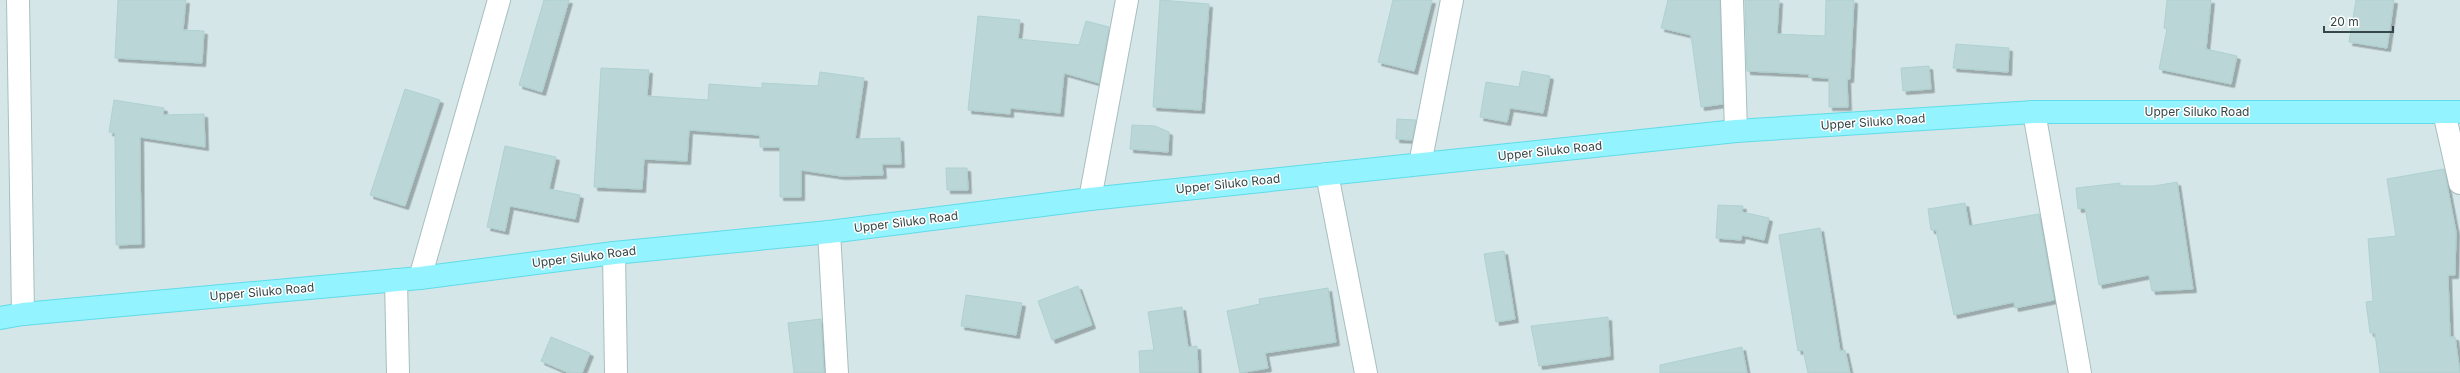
<svg xmlns="http://www.w3.org/2000/svg" width="2460" height="373" font-family="Inter,sans-serif">
	<style>
		.residential { fill: #d4e6e8 }
		.building { fill: #bbd6d6; stroke: #aed1d1; filter: url(#shadow) }
		.lines { fill: none; stroke-linecap: round; stroke-linejoin: round }
		.minor-casing { stroke: #a8bebf; stroke-width: 24 }
		.primary-casing { stroke: #5fdce9; stroke-width: 24 }
		.minor { stroke: #fff; stroke-width: 22 }
		.primary { stroke: #93f3ff; stroke-width: 22 }
		.labels { text-anchor: middle; stroke-width: 3; stroke-linejoin: round; paint-order: stroke }
		.street-label { font-size: 12px; fill: #354747; stroke: #fff }
	</style>
	<defs>
		<filter id="shadow"><feDropShadow dx="3.5" dy="3.5" stdDeviation="0" flood-color="#0004"/></filter>
	</defs>
	<rect width="100%" height="100%" fill="#e6f2f4"/>
	<path class="residential" d="M 0,0 L 2460,0 L 2460,373 L 0,373 Z"/>
	<path class="building" d="M 118,0 L 186,0 L 183,30 L 204,31 L 202,63 L 115,58 Z
		M 544,0 L 569,0 L 542,92 L 519,85 Z
		M 1160,0 L 1209,4 L 1201,110 L 1153,107 Z
		M 1393,0 L 1432,0 L 1414,71 L 1378,62 Z
		M 1668,0 L 1720,0 L 1723,104 L 1701,107 L 1691,35 L 1661,28 Z
		M 1745,0 L 1779,0 L 1777,34 L 1825,36 L 1826,0 L 1854,0 L 1850,79 L 1847,79 L 1848,107 L 1829,107 L 1829,78 L 1809,77 L 1809,74 L 1747,71 Z
		M 2167,0 L 2211,0 L 2206,49 L 2237,56 L 2231,84 L 2159,69 L 2167,29 L 2164,28 Z
		M 2356,0 L 2394,0 L 2387,48 L 2349,42 Z
		M 978,16 L 1020,20 L 1018,39 L 1079,45 L 1086,21 L 1109,27 L 1099,83 L 1064,73 L 1060,113 L 1010,108 L 1010,114 L 968,110 Z
		M 1956,44 L 2009,48 L 2008,72 L 1953,68 Z
		M 1929,66 L 1931,89 L 1903,91 L 1901,68 Z
		M 601,68 L 649,70 L 647,96 L 708,100 L 709,84 L 762,88 L 762,83 L 818,86 L 820,72 L 864,78 L 855,139 L 900,138 L 901,164 L 882,164 L 883,175 L 841,176 L 801,170 L 801,197 L 780,197 L 780,147 L 760,147 L 760,135 L 689,130 L 687,161 L 644,159 L 642,189 L 594,187 Z
		M 1522,71 L 1550,76 L 1543,113 L 1510,108 L 1507,122 L 1480,117 L 1486,82 L 1519,87 Z
		M 405,89 L 440,100 L 405,206 L 370,195 Z
		M 114,100 L 164,108 L 163,115 L 204,114 L 205,147 L 140,137 L 141,244 L 116,245 L 115,133 L 109,132 Z
		M 1397,119 L 1416,120 L 1412,140 L 1396,139 Z
		M 1132,125 L 1155,126 L 1169,132 L 1168,152 L 1130,149 Z
		M 505,146 L 556,157 L 549,189 L 580,195 L 575,219 L 510,206 L 505,231 L 487,227 Z
		M 946,168 L 967,168 L 968,190 L 947,190 Z
		M 2444,169 L 2456,232 L 2455,275 L 2448,275 L 2450,337 L 2455,337 L 2460,373 L 2380,373 L 2375,333 L 2370,333 L 2366,302 L 2373,301 L 2368,239 L 2396,236 L 2387,179 Z
		M 2177,182 L 2193,289 L 2152,291 L 2149,275 L 2099,285 L 2085,208 L 2078,209 L 2076,188 L 2120,183 L 2120,186 L 2154,186 Z
		M 1965,203 L 1969,226 L 2039,214 L 2054,300 L 2015,308 L 2014,302 L 1954,315 L 1936,230 L 1931,230 L 1928,209 Z
		M 1718,205 L 1743,206 L 1742,212 L 1769,218 L 1764,240 L 1742,235 L 1741,240 L 1716,238 Z
		M 1820,228 L 1840,351 L 1845,350 L 1850,373 L 1808,373 L 1803,350 L 1798,351 L 1779,235 Z
		M 1504,251 L 1515,319 L 1496,322 L 1484,254 Z
		M 1078,286 L 1092,325 L 1052,340 L 1038,301 Z
		M 1328,288 L 1336,342 L 1265,353 L 1268,368 L 1240,373 L 1227,311 L 1260,304 L 1259,299 Z
		M 966,295 L 1022,303 L 1016,335 L 961,326 Z
		M 1182,307 L 1188,347 L 1197,346 L 1198,373 L 1140,373 L 1139,351 L 1154,350 L 1148,312 Z
		M 1608,317 L 1610,356 L 1539,366 L 1531,326 Z
		M 821,319 L 824,373 L 794,373 L 788,323 Z
		M 551,337 L 590,353 L 582,373 L 569,373 L 541,361 Z
		M 1742,347 L 1747,373 L 1660,373 L 1660,365 Z"/>
	<g class="lines">
		<g class="minor-casing">
			<path id="minor" d="M 18,0 L 23,314
				M 1732,0 L 1736,131
				M 2034,112 L 2080,373
				M 2444,112 L 2460,183
				M 1420,164 L 1452,0
				M 1327,174 L 1366,373
				M 1090,199 L 1127,0
				M 829,232 L 837,373
				M 614,253 L 616,373
				M 420,278 L 499,0
				M 396,280 L 398,373"/>
		</g>
		<g class="primary-casing">
			<path id="primary" d="M 0,318 L 23,314 L 420,278 L 614,253 L 829,232 L 1090,199 L 1736,131 L 2034,112 L 2460,112"/>
		</g>
		<use href="#minor" class="minor"/>
		<use href="#primary" class="primary"/>
	</g>
	<g class="labels">
		<g class="street-label">
			<text x="2197" y="116">Upper Siluko Road</text>
			<text transform="translate(1873 122) rotate(-4)" y="4">Upper Siluko Road</text>
			<text transform="translate(1550 151) rotate(-6)" y="4">Upper Siluko Road</text>
			<text transform="translate(1228 184) rotate(-6)" y="4">Upper Siluko Road</text>
			<text transform="translate(906 222) rotate(-7)" y="4">Upper Siluko Road</text>
			<text transform="translate(584 257) rotate(-7)" y="4">Upper Siluko Road</text>
			<text transform="translate(262 292) rotate(-5)" y="4">Upper Siluko Road</text>
		</g>
	</g>
	<path d="M2324 26v6h69v-6" fill="none" stroke="#354747" stroke-width="2"/>
	<text x="2330" y="26" font-size="12" fill="#354747" stroke="#ffffff" stroke-width="3" paint-order="stroke">20 m</text>
</svg>
